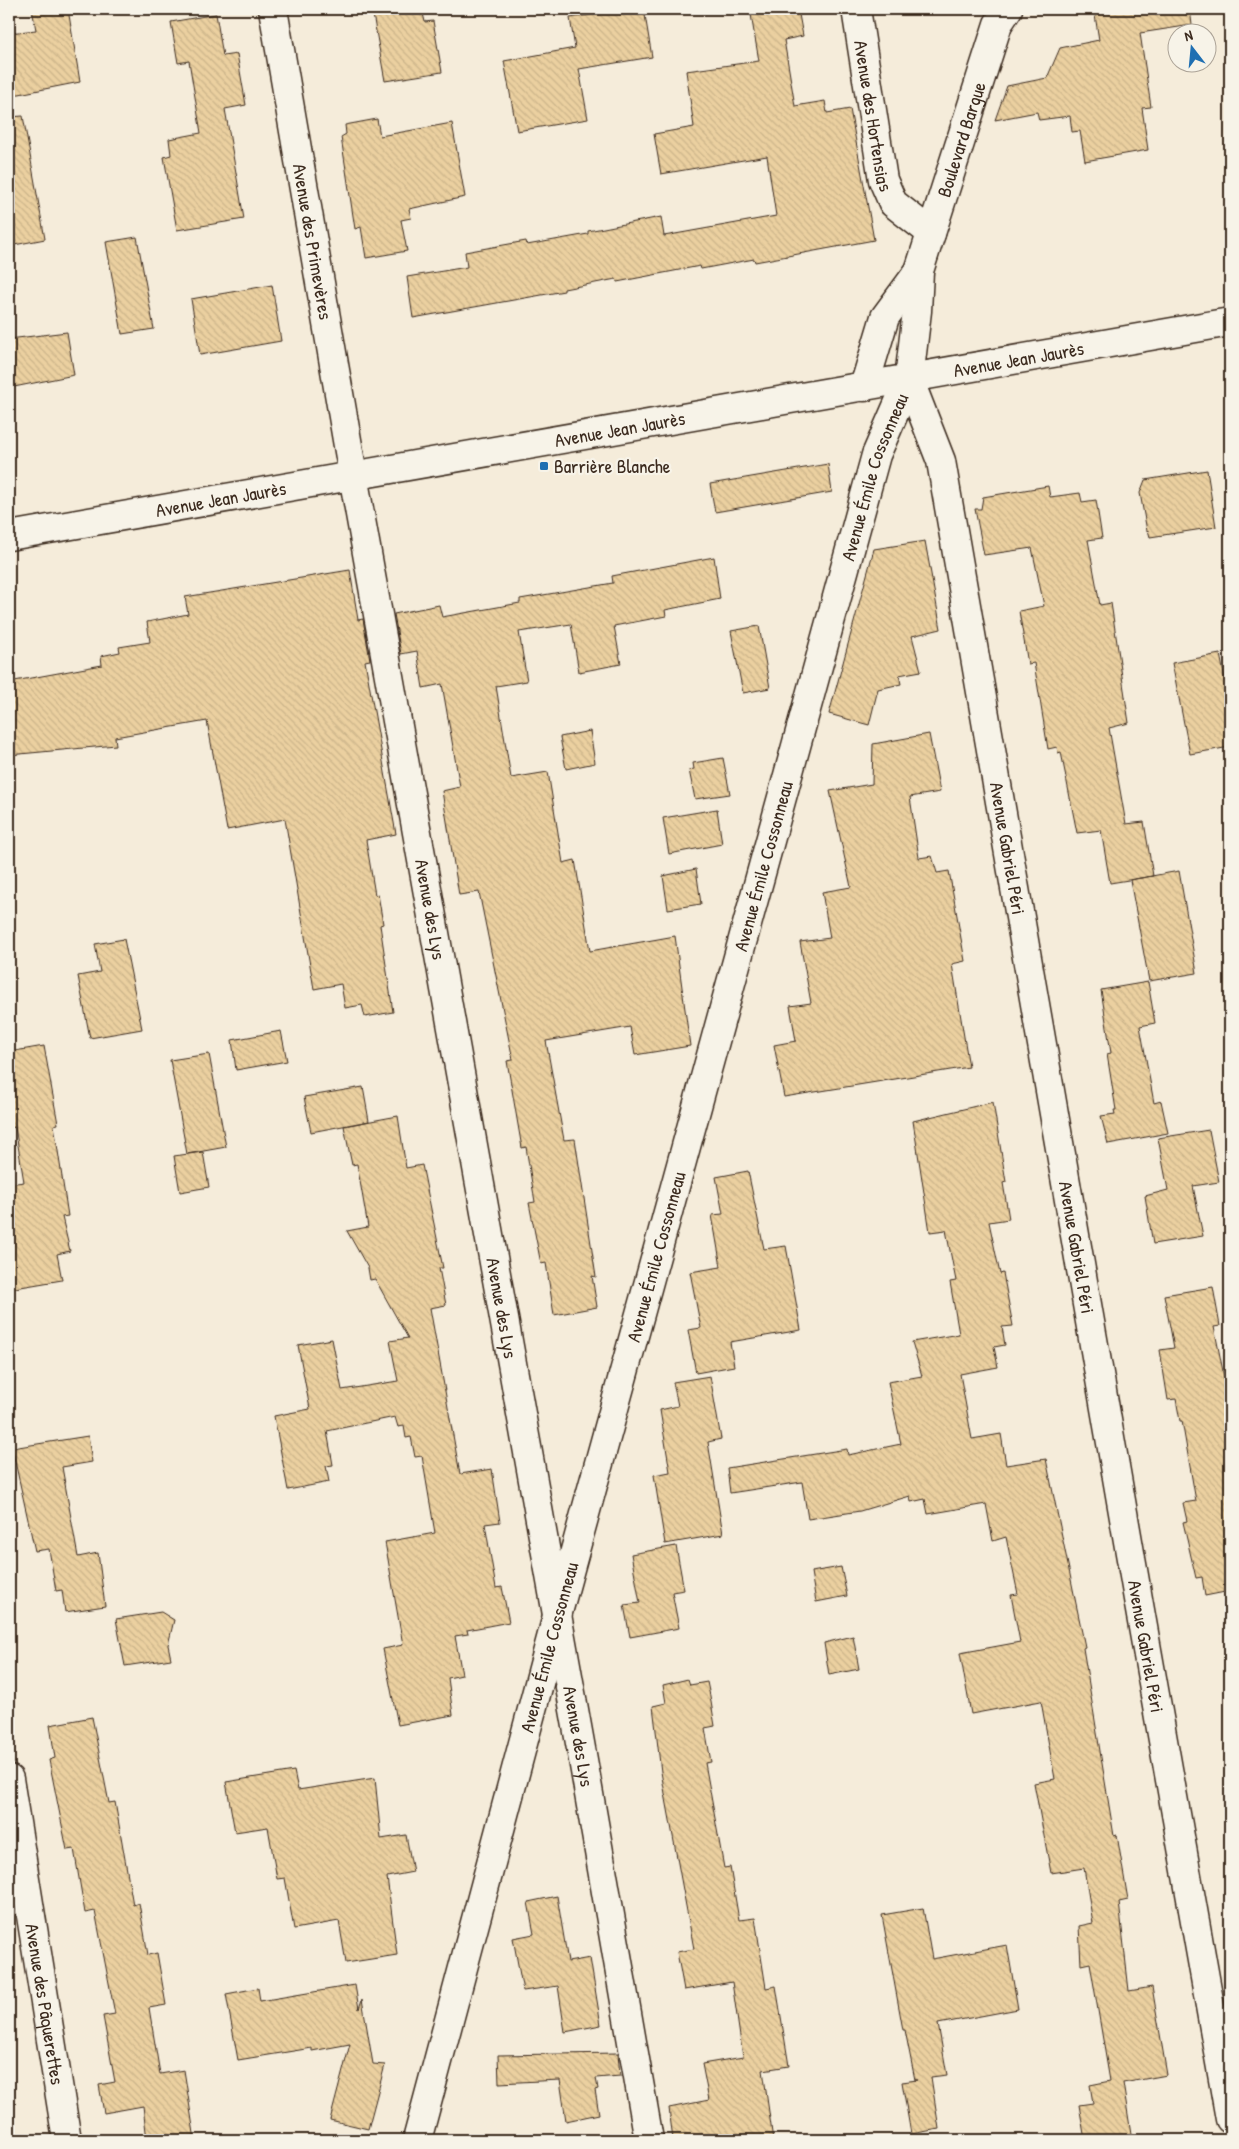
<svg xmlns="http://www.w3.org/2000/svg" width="1239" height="2149" font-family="'Patrick Hand',sans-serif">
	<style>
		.building { fill: url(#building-back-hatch); stroke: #3b2a1e }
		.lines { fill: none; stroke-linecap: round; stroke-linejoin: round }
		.street-casing { stroke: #3b2a1e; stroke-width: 31 }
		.secondary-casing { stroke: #3b2a1e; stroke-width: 31 }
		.street { stroke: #f7f3e8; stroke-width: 28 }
		.secondary { stroke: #f7f3e8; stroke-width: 28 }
		.poi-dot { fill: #1f6fb2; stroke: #f7f3e8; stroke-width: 2 }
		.labels { text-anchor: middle; stroke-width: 4.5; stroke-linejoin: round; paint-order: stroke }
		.street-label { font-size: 19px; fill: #3b2a1e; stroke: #f7f3e8 }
		.poi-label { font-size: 19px; fill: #3b2a1e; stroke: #f7f3e8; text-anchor: start }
	</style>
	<defs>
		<pattern id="building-back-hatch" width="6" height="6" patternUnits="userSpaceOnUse" patternTransform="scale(1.25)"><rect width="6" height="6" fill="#ebd0a0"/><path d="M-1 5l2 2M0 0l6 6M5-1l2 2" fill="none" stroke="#cab389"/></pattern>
	</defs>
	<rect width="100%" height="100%" fill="#f5ecda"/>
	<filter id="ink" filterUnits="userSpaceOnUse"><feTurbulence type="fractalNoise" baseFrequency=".02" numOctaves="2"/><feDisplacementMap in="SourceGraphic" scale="10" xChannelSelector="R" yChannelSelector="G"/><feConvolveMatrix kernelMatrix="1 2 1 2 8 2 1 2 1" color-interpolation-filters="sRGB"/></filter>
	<g filter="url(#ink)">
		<path class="building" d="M 32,9 L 68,9 L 80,82 L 9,96 L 9,33 L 36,30 Z
			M 372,9 L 422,9 L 425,22 L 433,21 L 442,72 L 385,81 Z
			M 629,9 L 644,9 L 652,57 L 579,69 L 588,119 L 517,131 L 504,61 L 575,48 L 570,18 Z
			M 750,9 L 798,9 L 803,36 L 784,40 L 795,106 L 825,101 L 827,113 L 850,109 L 874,240 L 755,262 L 754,259 L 701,269 L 700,266 L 617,282 L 616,279 L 564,289 L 564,291 L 413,318 L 407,277 L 467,267 L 465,252 L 526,241 L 527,245 L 588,234 L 588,231 L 661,217 L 664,236 L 776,216 L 767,156 L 661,174 L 654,134 L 694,127 L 686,71 L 759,61 Z
			M 1094,9 L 1190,9 L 1192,25 L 1140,33 L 1151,107 L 1142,108 L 1148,150 L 1085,161 L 1080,131 L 1072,132 L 1070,116 L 1039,120 L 1037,112 L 995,120 L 1007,86 L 1047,78 L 1060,48 L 1099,40 Z
			M 216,14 L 223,56 L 237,54 L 246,105 L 225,109 L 244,219 L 177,230 L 164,157 L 171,155 L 169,139 L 201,133 L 189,61 L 178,63 L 171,22 Z
			M 23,116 L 45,239 L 9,246 L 9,117 Z
			M 377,119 L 380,136 L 452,123 L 465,197 L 409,209 L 411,218 L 401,220 L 407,251 L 366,258 L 361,227 L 355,229 L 341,137 L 346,134 L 345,125 Z
			M 137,237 L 154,329 L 122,334 L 106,242 Z
			M 272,285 L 281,341 L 200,355 L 191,299 Z
			M 67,332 L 74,375 L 9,388 L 9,339 Z
			M 828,464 L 832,492 L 715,512 L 710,484 Z
			M 1207,470 L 1216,527 L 1150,537 L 1148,530 L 1147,531 L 1140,493 L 1145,480 Z
			M 1048,486 L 1050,497 L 1080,493 L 1082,502 L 1096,500 L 1102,538 L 1088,540 L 1100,605 L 1111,603 L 1129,723 L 1109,728 L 1126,824 L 1144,822 L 1153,876 L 1110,883 L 1101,830 L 1077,833 L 1061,752 L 1058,753 L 1057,747 L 1048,749 L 1034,663 L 1028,664 L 1019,611 L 1044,606 L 1032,548 L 984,555 L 975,509 L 981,509 L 983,497 Z
			M 925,541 L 941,629 L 912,636 L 921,671 L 899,675 L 901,684 L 878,689 L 869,725 L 829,714 L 874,549 Z
			M 714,557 L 720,599 L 665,610 L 666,616 L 614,626 L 621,664 L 579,672 L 571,624 L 519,632 L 527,681 L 496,686 L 511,778 L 548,772 L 563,863 L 575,860 L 590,951 L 675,936 L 690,1046 L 635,1055 L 630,1027 L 546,1041 L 564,1140 L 575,1139 L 596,1277 L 592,1276 L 597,1307 L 554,1315 L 546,1263 L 541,1264 L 529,1203 L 535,1202 L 526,1147 L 522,1148 L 507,1061 L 513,1060 L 479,892 L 459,895 L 442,791 L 460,787 L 442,684 L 423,688 L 417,651 L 401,654 L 394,614 L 439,605 L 442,617 L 520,603 L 520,599 L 613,583 L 612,576 Z
			M 350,570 L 358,620 L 363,619 L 370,660 L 365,661 L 396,834 L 366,840 L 375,895 L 378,894 L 383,924 L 380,925 L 393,1012 L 365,1017 L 362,1005 L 345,1008 L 341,984 L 314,989 L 285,819 L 227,830 L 207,721 L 115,737 L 116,745 L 9,755 L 9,682 L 102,665 L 101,656 L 120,652 L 119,647 L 150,642 L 147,622 L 188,614 L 185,597 Z
			M 759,626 L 770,688 L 743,693 L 731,631 Z
			M 1220,654 L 1230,705 L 1230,747 L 1190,754 L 1172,663 Z
			M 590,731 L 595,763 L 566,769 L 560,737 Z
			M 929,734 L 940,792 L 910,797 L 919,858 L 932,856 L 937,873 L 949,871 L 965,961 L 952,964 L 969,1067 L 784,1097 L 774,1045 L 796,1041 L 790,1006 L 811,1003 L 800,942 L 830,938 L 822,892 L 851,887 L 830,791 L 872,784 L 873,744 Z
			M 723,758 L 730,794 L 695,799 L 689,770 L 694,769 L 693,763 Z
			M 717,809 L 722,844 L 669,854 L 663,818 Z
			M 696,869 L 701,904 L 668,909 L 663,876 Z
			M 1179,871 L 1197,973 L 1149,981 L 1130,880 Z
			M 124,939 L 142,1029 L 90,1038 L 78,976 L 100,972 L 95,944 Z
			M 1148,982 L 1155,1023 L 1140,1026 L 1154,1103 L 1161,1101 L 1168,1133 L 1108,1144 L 1101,1116 L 1115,1114 L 1114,1110 L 1116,1110 L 1107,1054 L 1111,1053 L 1101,990 Z
			M 281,1031 L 287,1061 L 236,1070 L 232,1040 Z
			M 44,1046 L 58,1124 L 54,1125 L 68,1216 L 62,1217 L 70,1251 L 57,1254 L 62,1280 L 9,1289 L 9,1184 L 24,1182 L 15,1127 L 9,1128 L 9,1052 Z
			M 209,1054 L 226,1147 L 187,1154 L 170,1060 Z
			M 363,1087 L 369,1121 L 311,1132 L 304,1097 Z
			M 993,1102 L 1006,1182 L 1003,1183 L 1009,1219 L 989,1222 L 1000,1274 L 1003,1273 L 1013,1326 L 1002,1327 L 1005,1345 L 994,1347 L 998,1367 L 960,1374 L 972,1439 L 1001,1434 L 1006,1465 L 1046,1459 L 1085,1647 L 1083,1648 L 1114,1836 L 1117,1835 L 1128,1900 L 1119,1902 L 1129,1991 L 1152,1987 L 1167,2075 L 1123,2083 L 1132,2140 L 1085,2140 L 1079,2105 L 1093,2103 L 1090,2085 L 1110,2081 L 1090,1963 L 1081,1965 L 1079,1926 L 1093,1923 L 1084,1868 L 1051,1873 L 1034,1783 L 1055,1779 L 1041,1701 L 971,1714 L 960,1653 L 1020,1642 L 1011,1595 L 1018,1594 L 1006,1537 L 993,1541 L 986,1504 L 928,1514 L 925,1499 L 911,1502 L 910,1496 L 860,1511 L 808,1519 L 802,1482 L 730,1493 L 727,1468 L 847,1449 L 848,1455 L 901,1444 L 888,1382 L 922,1376 L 912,1342 L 959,1334 L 950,1282 L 956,1281 L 946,1230 L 930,1232 L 913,1121 Z
			M 398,1116 L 406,1168 L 422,1165 L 443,1268 L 439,1268 L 446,1305 L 430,1308 L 460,1474 L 492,1469 L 500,1522 L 485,1524 L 496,1588 L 502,1587 L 509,1622 L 467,1630 L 468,1634 L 455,1636 L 462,1675 L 448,1678 L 453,1715 L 398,1725 L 383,1649 L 403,1645 L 385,1542 L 435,1533 L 422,1456 L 415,1457 L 411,1437 L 406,1438 L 404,1426 L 398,1427 L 395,1417 L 327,1431 L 333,1465 L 326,1466 L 329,1482 L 288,1490 L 274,1416 L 310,1409 L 298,1345 L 332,1339 L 342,1390 L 398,1381 L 390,1341 L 408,1338 L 375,1279 L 370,1280 L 368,1268 L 347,1231 L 368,1227 L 357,1164 L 352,1165 L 344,1126 Z
			M 1209,1130 L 1219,1182 L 1193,1186 L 1203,1236 L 1153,1244 L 1145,1196 L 1168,1190 L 1158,1138 Z
			M 203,1152 L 209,1187 L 180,1192 L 174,1156 Z
			M 748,1171 L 764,1249 L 786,1246 L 801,1330 L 730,1342 L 734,1366 L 696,1373 L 688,1330 L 701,1328 L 690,1272 L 721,1267 L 712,1215 L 723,1214 L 716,1177 Z
			M 1213,1287 L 1220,1326 L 1214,1327 L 1227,1391 L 1230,1391 L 1230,1591 L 1205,1596 L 1202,1577 L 1196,1578 L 1183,1522 L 1187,1521 L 1183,1503 L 1196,1501 L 1182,1421 L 1180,1421 L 1176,1399 L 1168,1400 L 1160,1350 L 1174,1348 L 1164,1295 Z
			M 710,1376 L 721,1439 L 708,1442 L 723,1534 L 665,1544 L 654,1475 L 670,1472 L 660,1410 L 678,1406 L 673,1382 Z
			M 88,1436 L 92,1462 L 62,1467 L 78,1557 L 98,1553 L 105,1606 L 65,1612 L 62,1590 L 56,1591 L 49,1549 L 35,1551 L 12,1448 Z
			M 676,1546 L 684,1590 L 672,1592 L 679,1628 L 630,1637 L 624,1605 L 640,1603 L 631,1554 Z
			M 841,1567 L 847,1596 L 816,1602 L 811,1572 Z
			M 161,1612 L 174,1620 L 168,1645 L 171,1659 L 125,1666 L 116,1619 Z
			M 853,1636 L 859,1669 L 829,1675 L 824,1643 Z
			M 688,1679 L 690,1685 L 707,1682 L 710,1696 L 715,1726 L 705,1728 L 711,1762 L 705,1763 L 724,1868 L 730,1867 L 739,1920 L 755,1918 L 766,1988 L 776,1986 L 789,2066 L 763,2070 L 773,2140 L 673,2140 L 669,2108 L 709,2100 L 702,2064 L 743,2057 L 732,1982 L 684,1990 L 677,1952 L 694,1949 L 661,1772 L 653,1706 L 666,1703 L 663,1685 Z
			M 92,1717 L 109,1803 L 115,1802 L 133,1905 L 139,1903 L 148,1955 L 157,1953 L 166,2005 L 149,2008 L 160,2074 L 184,2070 L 195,2140 L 147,2140 L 143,2106 L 104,2113 L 99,2085 L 115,2082 L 103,2016 L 115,2014 L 95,1911 L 85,1913 L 74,1849 L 67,1850 L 49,1760 L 55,1758 L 50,1725 Z
			M 294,1771 L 298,1790 L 375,1778 L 381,1839 L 406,1835 L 413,1872 L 387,1877 L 397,1955 L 346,1963 L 339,1921 L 294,1929 L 285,1878 L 277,1879 L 268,1827 L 235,1832 L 226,1782 Z
			M 557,1896 L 568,1962 L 590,1958 L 601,2025 L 565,2032 L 558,1986 L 523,1991 L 513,1938 L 534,1934 L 528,1902 Z
			M 923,1908 L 932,1959 L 1007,1945 L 1018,2009 L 938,2024 L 947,2075 L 931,2077 L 939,2129 L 911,2134 L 902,2082 L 917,2080 L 915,2080 L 905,2030 L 903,2030 L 882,1915 Z
			M 355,1985 L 359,2009 L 362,1999 L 373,2064 L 385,2065 L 368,2129 L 330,2120 L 350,2044 L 312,2051 L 312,2048 L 238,2060 L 226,1994 L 258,1988 L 260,2001 Z
			M 618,2053 L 620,2076 L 596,2078 L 598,2089 L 595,2090 L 599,2114 L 566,2121 L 560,2080 L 499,2083 L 498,2055 Z"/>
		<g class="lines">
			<g class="street-casing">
				<g id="street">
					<path id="s1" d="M 273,9 L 353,475 L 585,1771 L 649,2140"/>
					<path id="s2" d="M 856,9 L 883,180 L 893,203 L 931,233"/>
					<path id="s3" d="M 909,379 L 941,461 L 1138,1599 L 1230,2119"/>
					<path id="s4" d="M 9,1779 L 67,2140"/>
				</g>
			</g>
			<g class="secondary-casing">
				<g id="secondary">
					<path d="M 864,387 L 885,317 L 919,271"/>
					<path id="s5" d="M 9,536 L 1230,322"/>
					<path id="s6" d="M 417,2140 L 557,1616 L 876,455 L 909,379 L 917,311 L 919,271 L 998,24 L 1008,9"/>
				</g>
			</g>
			<use href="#street" class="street"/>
			<use href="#secondary" class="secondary"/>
		</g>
	</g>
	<rect class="poi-dot" x="539" y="461" width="10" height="10" rx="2.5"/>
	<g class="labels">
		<g class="street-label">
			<text dy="7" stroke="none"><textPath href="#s2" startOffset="108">Avenue des Hortensias</textPath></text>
			<text dy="7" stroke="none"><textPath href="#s6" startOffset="2076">Boulevard Bargue</textPath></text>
			<text dy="7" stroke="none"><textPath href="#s1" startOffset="236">Avenue des Primevères</textPath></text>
			<text dy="7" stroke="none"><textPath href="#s5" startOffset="1025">Avenue Jean Jaurès</textPath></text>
			<text dy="7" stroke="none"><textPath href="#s5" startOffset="620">Avenue Jean Jaurès</textPath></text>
			<text dy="7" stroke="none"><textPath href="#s6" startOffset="1725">Avenue Émile Cossonneau</textPath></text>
			<text dy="7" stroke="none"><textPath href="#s5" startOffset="215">Avenue Jean Jaurès</textPath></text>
			<text dy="7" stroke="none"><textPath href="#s3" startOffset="481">Avenue Gabriel Péri</textPath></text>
			<text dy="7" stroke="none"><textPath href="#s6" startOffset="1320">Avenue Émile Cossonneau</textPath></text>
			<text dy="7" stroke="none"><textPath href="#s1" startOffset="914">Avenue des Lys</textPath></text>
			<text dy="7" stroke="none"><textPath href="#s3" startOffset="886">Avenue Gabriel Péri</textPath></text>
			<text dy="7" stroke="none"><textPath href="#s6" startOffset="915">Avenue Émile Cossonneau</textPath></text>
			<text dy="7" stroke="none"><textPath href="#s1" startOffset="1319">Avenue des Lys</textPath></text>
			<text dy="7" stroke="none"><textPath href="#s3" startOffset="1291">Avenue Gabriel Péri</textPath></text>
			<text dy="7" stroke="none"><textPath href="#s6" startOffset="510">Avenue Émile Cossonneau</textPath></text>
			<text dy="7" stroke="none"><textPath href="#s1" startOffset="1754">Avenue des Lys</textPath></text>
			<text dy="7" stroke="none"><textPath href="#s4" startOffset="228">Avenue des Pâquerettes</textPath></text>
		</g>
		<g class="poi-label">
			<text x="554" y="473">Barrière Blanche</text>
		</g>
	</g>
	<rect width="1239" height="2149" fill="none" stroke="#f7f3e8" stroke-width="30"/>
	<rect x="15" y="15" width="1209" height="2119" fill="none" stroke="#3b2a1e" stroke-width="2" filter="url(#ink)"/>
	<g transform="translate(1192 48) rotate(344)"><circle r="24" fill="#f7f3e8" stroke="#aca397"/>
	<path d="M0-4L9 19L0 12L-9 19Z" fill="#1f6fb2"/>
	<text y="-8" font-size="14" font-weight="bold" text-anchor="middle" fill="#3b2a1e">N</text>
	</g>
</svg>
